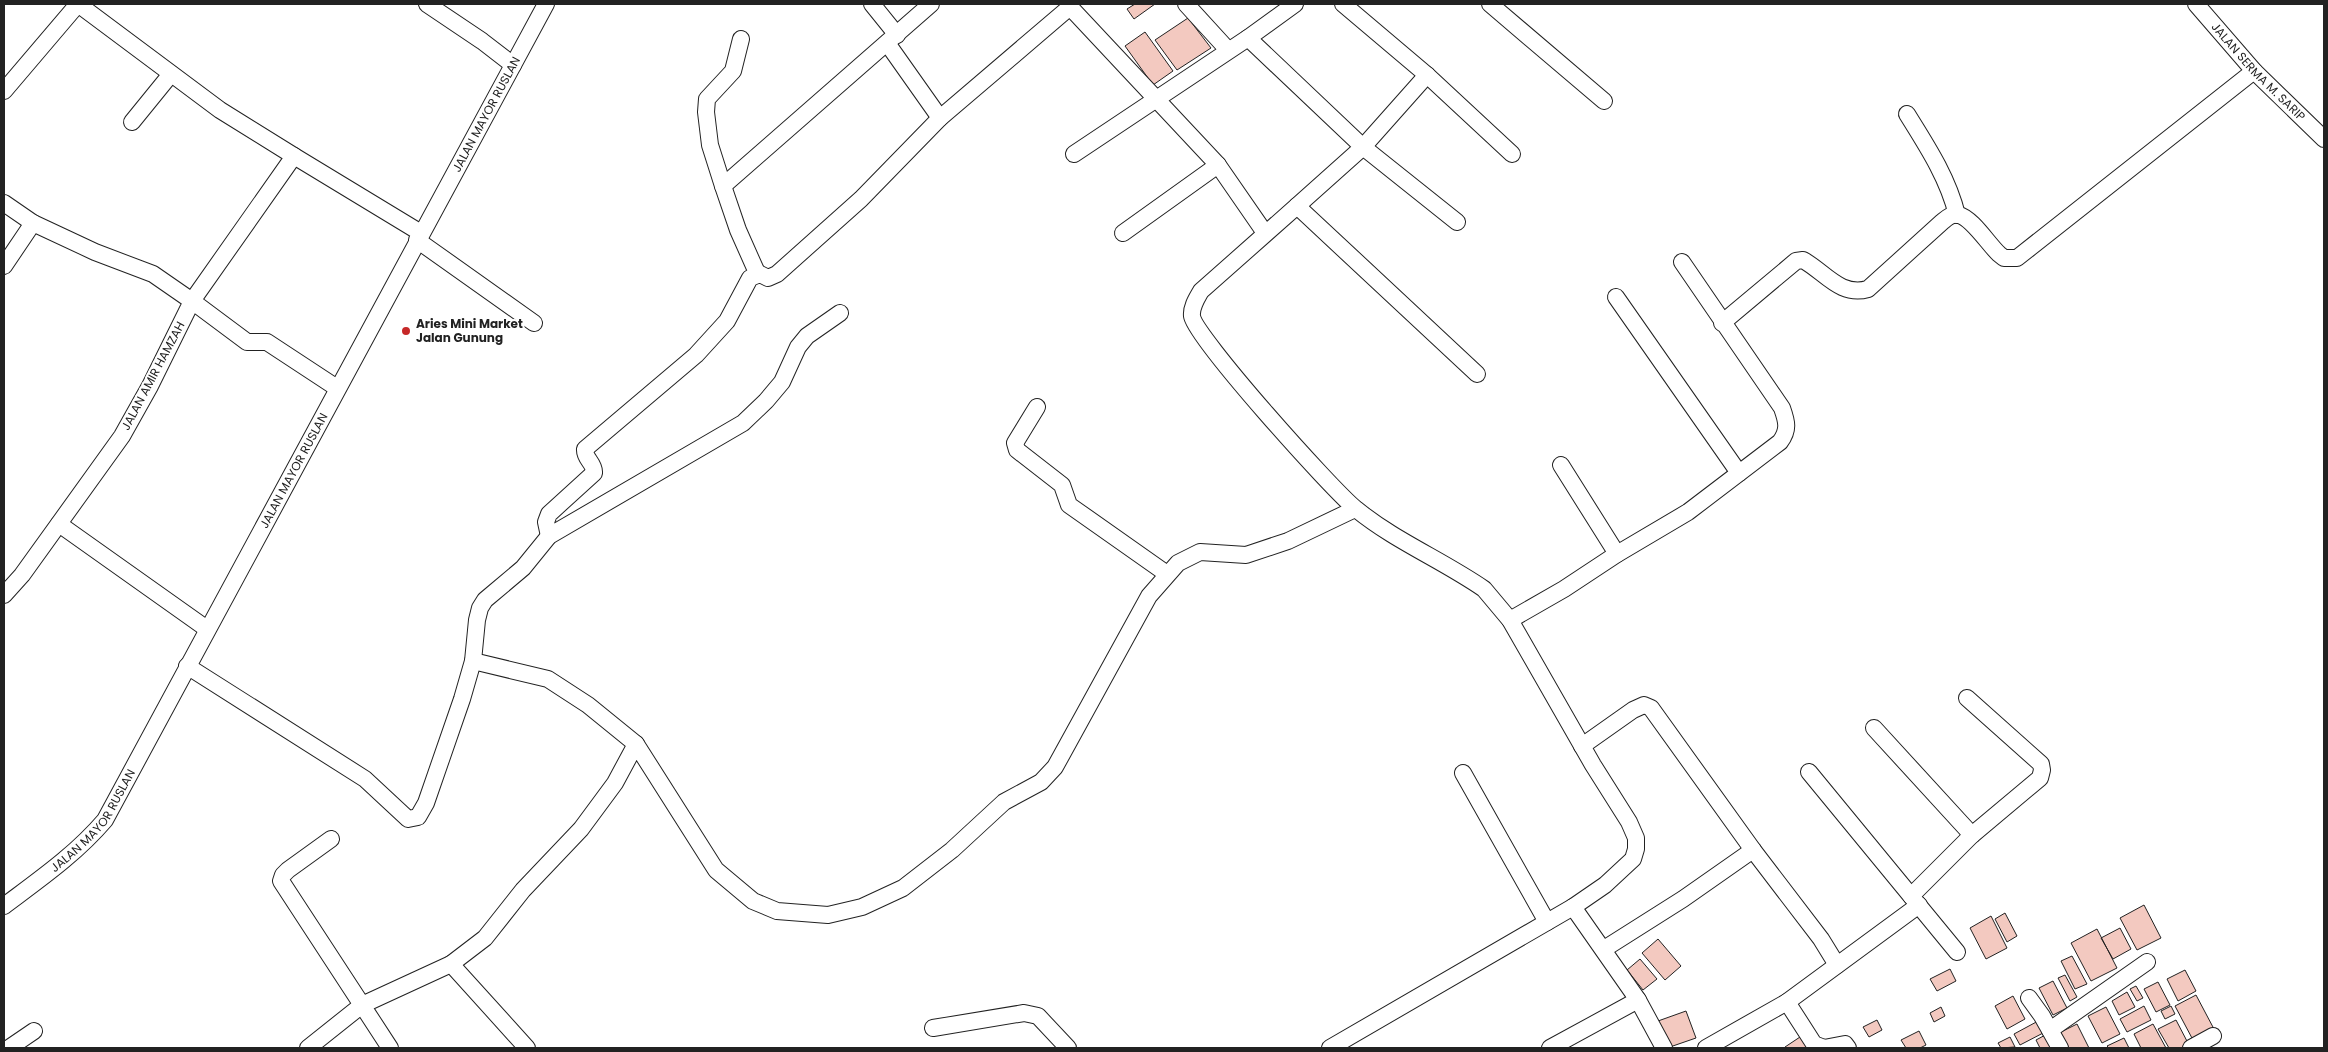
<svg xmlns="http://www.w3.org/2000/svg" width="2328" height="1052" font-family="Poppins,sans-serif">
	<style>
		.building { fill: #f3c9c0; stroke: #222 }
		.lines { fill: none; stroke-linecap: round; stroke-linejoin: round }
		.street-casing { stroke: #222; stroke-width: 18 }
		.street { stroke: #fff; stroke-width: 16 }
		.poi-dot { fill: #c62828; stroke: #fff; stroke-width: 2 }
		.labels { text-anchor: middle; stroke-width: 4; stroke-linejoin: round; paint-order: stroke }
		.street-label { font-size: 12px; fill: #222; stroke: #fff }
		.poi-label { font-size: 12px; font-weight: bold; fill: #222; stroke: #fff; text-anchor: start }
	</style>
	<rect width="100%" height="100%" fill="#fff"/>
	<path class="building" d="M 1135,4 L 1155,4 L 1134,19 L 1127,9 Z
		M 1188,18 L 1211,48 L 1177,70 L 1155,40 Z
		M 1145,32 L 1173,71 L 1153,85 L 1125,46 Z
		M 2144,905 L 2161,938 L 2137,950 L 2120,918 Z
		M 2005,913 L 2017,936 L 2007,942 L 1995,919 Z
		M 1991,916 L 2007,948 L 1986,959 L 1970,928 Z
		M 2120,928 L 2131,949 L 2113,959 L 2101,938 Z
		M 2097,929 L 2117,968 L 2091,981 L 2071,943 Z
		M 1658,939 L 1681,966 L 1665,980 L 1642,953 Z
		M 2072,956 L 2087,984 L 2075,989 L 2061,961 Z
		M 1640,959 L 1657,979 L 1643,990 L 1627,970 Z
		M 1950,969 L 1956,981 L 1937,991 L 1930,979 Z
		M 2185,970 L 2196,991 L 2178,1001 L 2167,979 Z
		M 2065,975 L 2077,997 L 2070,1001 L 2058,978 Z
		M 2053,981 L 2067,1008 L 2053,1015 L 2039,988 Z
		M 2158,982 L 2170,1005 L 2156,1012 L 2144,989 Z
		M 2136,986 L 2143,998 L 2137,1001 L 2130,989 Z
		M 2127,992 L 2135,1007 L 2119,1015 L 2112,1001 Z
		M 2196,995 L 2214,1029 L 2193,1040 L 2175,1006 Z
		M 2013,996 L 2025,1019 L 2007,1029 L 1995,1006 Z
		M 2144,1006 L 2151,1020 L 2127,1032 L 2120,1019 Z
		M 2171,1006 L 2175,1014 L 2165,1019 L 2161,1011 Z
		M 1941,1007 L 1945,1016 L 1934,1022 L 1930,1013 Z
		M 2106,1007 L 2120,1034 L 2102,1043 L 2088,1016 Z
		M 1686,1011 L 1696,1038 L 1667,1048 L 1658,1021 Z
		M 1877,1020 L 1882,1030 L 1869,1037 L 1863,1027 Z
		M 2040,1020 L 2047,1031 L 2020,1045 L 2014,1034 Z
		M 2176,1020 L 2189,1045 L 2183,1048 L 2169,1048 L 2158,1029 Z
		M 2077,1024 L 2089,1048 L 2067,1048 L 2059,1033 Z
		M 2153,1024 L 2166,1048 L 2141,1048 L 2134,1034 Z
		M 1919,1031 L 1926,1045 L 1920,1048 L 1906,1048 L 1901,1040 Z
		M 2049,1033 L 2057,1048 L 2040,1048 L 2036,1040 Z
		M 1803,1035 L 1811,1048 L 1786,1048 L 1785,1047 Z
		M 2010,1037 L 2015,1047 L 2001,1048 L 1998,1043 Z
		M 2124,1038 L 2129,1048 L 2109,1048 L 2107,1046 Z"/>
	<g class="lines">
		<g class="street-casing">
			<g id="street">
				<path d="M 78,4 L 220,110 L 294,156 L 192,301 L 247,342 L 267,342 L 337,388"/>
				<path d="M 427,4 L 482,41 L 513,65"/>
				<path d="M 872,4 L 897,35"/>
				<path d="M 1186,4 L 1228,50"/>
				<path d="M 1343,4 L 1427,75 L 1512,154"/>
				<path d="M 1490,4 L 1604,101"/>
				<path id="s1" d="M 2196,4 L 2254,71 L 2324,139"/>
				<path d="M 1248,38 L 1363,147 L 1457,222"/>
				<path d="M 741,39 L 733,71 L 707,99 L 706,112 L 710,145 L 723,186 L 738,230 L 758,275"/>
				<path d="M 887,43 L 940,118"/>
				<path d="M 1427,75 L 1363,147 L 1297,206 L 1477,374"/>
				<path d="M 4,91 L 78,4"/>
				<path d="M 1907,114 C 1927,146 1948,178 1957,215"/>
				<path d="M 132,122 L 171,74"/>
				<path d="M 1074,154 L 1248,38 L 1295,4"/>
				<path d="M 294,156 L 421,233"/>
				<path d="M 723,186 L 931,4"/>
				<path d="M 4,203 L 33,223 L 95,252 L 153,274 L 192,301 L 150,386 L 122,436 L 22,575 L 4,595"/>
				<path d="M 1297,206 L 1201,291 C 1197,298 1191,307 1192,316 C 1194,336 1333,491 1356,509 C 1395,541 1442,560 1484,589 L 1510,620 L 1593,765 L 1629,822 L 1636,838 L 1636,849 L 1633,859 L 1605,885 L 1573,907 L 1330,1048"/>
				<path d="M 1123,233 L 1218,165"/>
				<path d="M 417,240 L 534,323"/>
				<path d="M 4,266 L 33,223"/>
				<path d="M 1616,297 L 1739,473"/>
				<path d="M 1722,323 L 1796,261 L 1803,260 C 1825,272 1840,297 1868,289 L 1942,222 C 1947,218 1952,213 1959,215 C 1972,218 1989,245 1999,254 L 2004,258 L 2017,258 L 2254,71"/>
				<path d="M 1037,407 L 1015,443 L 1017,450 L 1062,485 L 1069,505 L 1167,574"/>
				<path d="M 1561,465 L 1617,554"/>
				<path d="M 59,524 L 207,629"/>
				<path d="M 549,536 L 546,522 L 549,514 L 594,473 C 595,463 584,459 585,449 L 696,355 L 727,321 L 750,278 L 760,274 L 768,278 L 777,274 L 861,199 L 940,118 L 1070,7 L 1218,165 L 1265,233"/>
				<path d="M 1510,620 L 1564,589 L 1617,554 L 1688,512 L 1780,442 C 1789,430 1787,422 1782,408 L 1682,262"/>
				<path d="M 473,661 L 548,679 L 588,705 L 636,744"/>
				<path d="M 187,666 L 365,779 L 408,819 L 418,817 L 426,803 L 462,699 L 473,661 L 477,620 L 480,608 L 485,600 L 523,568 L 549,536 L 743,423 L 766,401 L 782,382 L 798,347 L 807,336 L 840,313"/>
				<path d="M 1874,728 L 1972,835"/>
				<path d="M 1582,746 L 1633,710 L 1644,705 L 1651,708 L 1753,850 L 1821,939 L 1837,965"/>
				<path d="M 1809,772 L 1957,952"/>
				<path d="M 1463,773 L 1547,922"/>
				<path d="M 331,839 L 288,870 L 283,875 L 281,881 L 362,1005 L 451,964 L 527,1048"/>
				<path d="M 1911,896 L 1972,835 L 2040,778 L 2042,770 L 2041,764 L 1967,698"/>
				<path id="s2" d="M 4,906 C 40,879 76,854 105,820 L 546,4"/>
				<path d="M 1573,907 L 1638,1000 L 1664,1048"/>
				<path d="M 1604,949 L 1683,899 L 1753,850"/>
				<path d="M 451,964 L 485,938 L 523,890 L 581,829 L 615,783 L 636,744 L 716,870 L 753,901 L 777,911 L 828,915 L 862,907 L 903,888 L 952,850 L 1004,802 L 1041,782 L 1055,767 L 1149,596 L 1178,563 L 1200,552 L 1246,555 L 1288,541 L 1355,509"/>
				<path d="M 2029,998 L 2042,1016 L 2060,1048"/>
				<path d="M 1787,1002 L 1814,1044 L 1824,1048 L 1845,1044 L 1848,1048"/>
				<path d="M 933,1028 L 1024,1013 L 1038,1016 L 1068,1048"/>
				<path d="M 2050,1030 L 2147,962"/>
				<path d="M 9,1048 L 34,1031"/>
				<path d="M 308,1048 L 362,1005 L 390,1048"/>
				<path d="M 1550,1048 L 1638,1000"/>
				<path d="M 1706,1048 L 1787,1002 L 1919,905"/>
				<path d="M 2191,1048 L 2213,1036"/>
			</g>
		</g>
		<use href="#street" class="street"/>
	</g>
	<circle class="poi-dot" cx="406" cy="331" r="5"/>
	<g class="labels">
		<g class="street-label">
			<text dy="4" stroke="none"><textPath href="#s1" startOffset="92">JALAN SERMA M. SARIP</textPath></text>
			<text dy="4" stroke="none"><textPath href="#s2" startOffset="935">JALAN MAYOR RUSLAN</textPath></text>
			<text transform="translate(153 376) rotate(-62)" y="4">JALAN AMIR HAMZAH</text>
			<text dy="4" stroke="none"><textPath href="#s2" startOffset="530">JALAN MAYOR RUSLAN</textPath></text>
			<text dy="4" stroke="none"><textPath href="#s2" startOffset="125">JALAN MAYOR RUSLAN</textPath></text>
		</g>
		<g class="poi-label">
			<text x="416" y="328">Aries Mini Market<tspan x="416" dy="14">Jalan Gunung</tspan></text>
		</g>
	</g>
	<rect width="2328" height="1052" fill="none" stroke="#222222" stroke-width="10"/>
</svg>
